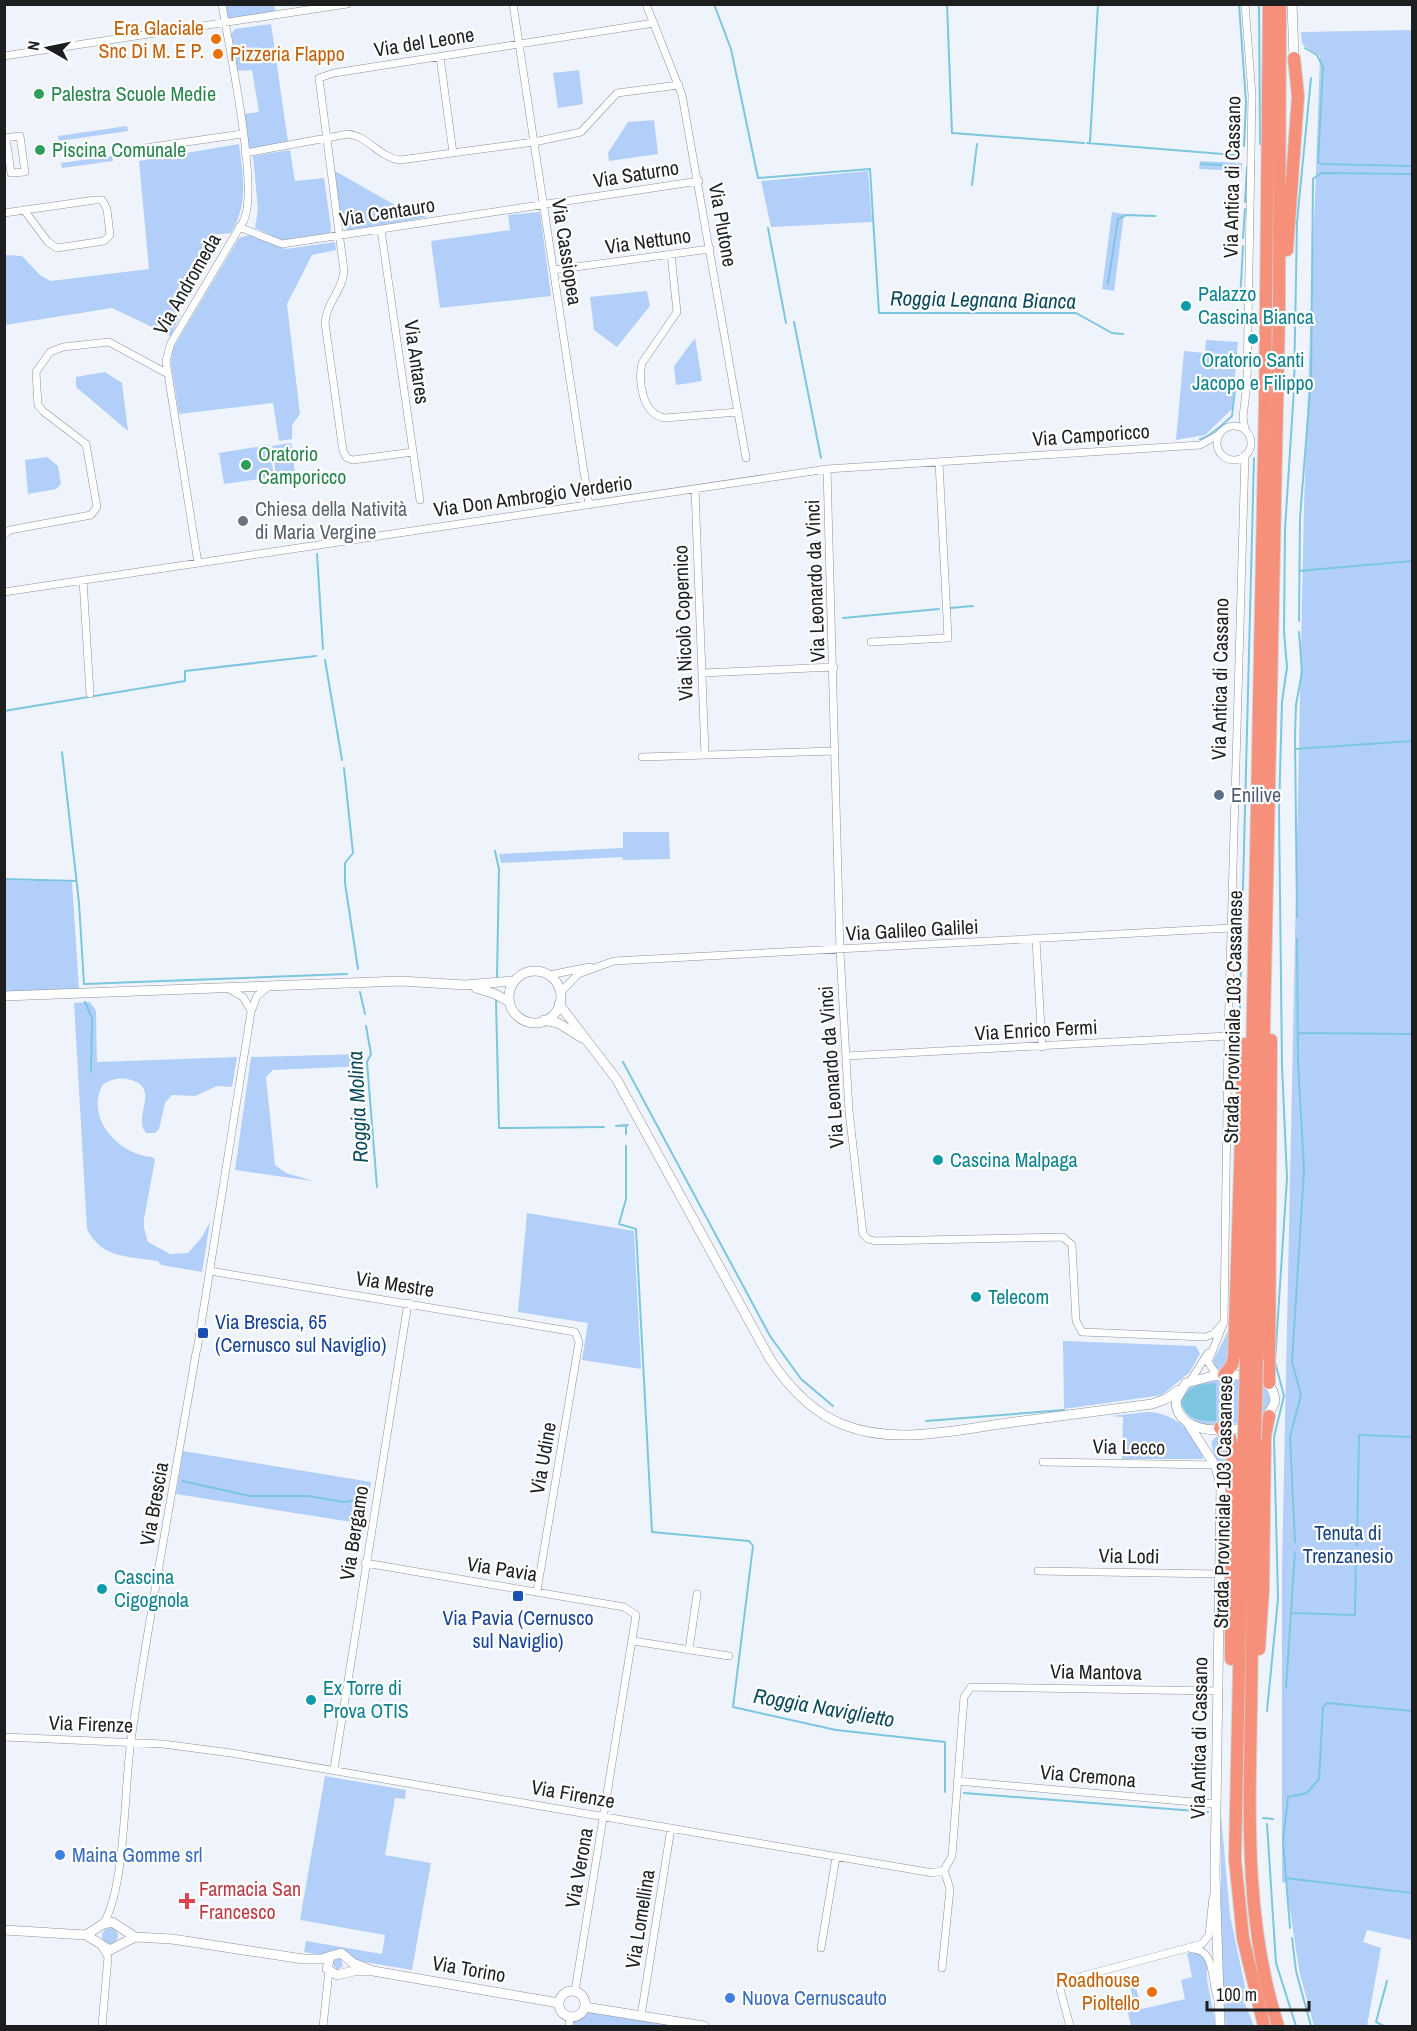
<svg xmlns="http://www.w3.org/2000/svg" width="1417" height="2031" font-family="'Archivo Narrow',sans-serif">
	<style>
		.green { fill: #b2cff9 }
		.water { fill: #7dc6df }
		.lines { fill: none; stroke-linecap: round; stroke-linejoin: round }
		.stream { stroke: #7dc6df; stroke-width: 2 }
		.street-casing { stroke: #8d9298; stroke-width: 8 }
		.secondary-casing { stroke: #8d9298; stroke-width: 10 }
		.highway-casing { stroke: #d2d2d2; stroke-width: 14 }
		.street { stroke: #fff; stroke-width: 7 }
		.secondary { stroke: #fff; stroke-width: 9 }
		.highway { stroke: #f7907b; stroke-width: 12 }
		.highway-bridge-casing { stroke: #d2d2d2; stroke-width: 14; stroke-linecap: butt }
		.highway-bridge { stroke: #f7907b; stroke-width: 12 }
		.food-dot { fill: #e8710a; stroke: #fff; stroke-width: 2 }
		.leisure-dot { fill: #2e9e5b; stroke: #fff; stroke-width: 2 }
		.culture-dot { fill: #0f9aa8; stroke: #fff; stroke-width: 2 }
		.worship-dot { fill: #6b7280; stroke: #fff; stroke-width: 2 }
		.service-dot { fill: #5c6f8a; stroke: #fff; stroke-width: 2 }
		.transit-dot { fill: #1a4fb4; stroke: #fff; stroke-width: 2 }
		.shop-dot { fill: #3f7fe0; stroke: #fff; stroke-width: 2 }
		.health-dot { fill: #e0444e; stroke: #fff; stroke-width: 2 }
		.labels { text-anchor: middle; stroke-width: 4.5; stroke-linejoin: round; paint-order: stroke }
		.food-label { font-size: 20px; fill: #c56008; stroke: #fff; text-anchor: end }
		.street-label { font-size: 20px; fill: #1c1e20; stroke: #fff }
		.leisure-label { font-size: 20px; fill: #27864d; stroke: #fff; text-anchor: start }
		.culture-label { font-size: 20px; fill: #0d838f; stroke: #fff; text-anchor: start }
		.worship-label { font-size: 20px; fill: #5b616d; stroke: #fff; text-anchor: start }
		.service-label { font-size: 20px; fill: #4e5e75; stroke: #fff; text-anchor: start }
		.transit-label { font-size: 20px; fill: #164399; stroke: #fff; text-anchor: start }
		.park-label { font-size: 20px; fill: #18427d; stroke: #fff }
		.shop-label { font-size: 20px; fill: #366cbe; stroke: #fff; text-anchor: start }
		.health-label { font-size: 20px; fill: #be3a42; stroke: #fff; text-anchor: start }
		.water-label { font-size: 21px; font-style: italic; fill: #0a4a5c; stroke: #fff }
	</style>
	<rect width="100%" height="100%" fill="#eff4fc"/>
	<path class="green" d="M 224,5 L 274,5 L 276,13 L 226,22 Z
		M 271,24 L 288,142 L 249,149 L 243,114 L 259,112 L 252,70 L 237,71 L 231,34 L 235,29 Z
		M 1412,30 L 1412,1940 L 1367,1930 L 1363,1942 L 1381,1948 L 1367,2026 L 1314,2026 L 1299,1970 L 1286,1883 L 1282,1882 L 1282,1567 L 1304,504 L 1320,56 L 1302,44 L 1301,32 Z
		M 579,70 L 583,104 L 558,108 L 553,73 Z
		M 654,120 L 658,154 L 609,161 L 608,153 L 628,122 Z
		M 127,126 L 128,131 L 59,141 L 58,136 Z
		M 239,144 C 243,177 249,203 231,233 L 211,235 L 173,301 L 180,315 L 171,336 L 112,308 L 5,325 L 4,255 L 22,256 L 41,276 L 51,281 L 149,269 L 139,161 Z
		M 290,150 L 295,181 L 324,178 L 331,228 L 330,233 L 281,240 L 255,228 L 258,209 L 253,156 Z
		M 112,156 L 113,161 L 62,168 L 61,163 Z
		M 1200,161 L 1242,163 L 1242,171 L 1199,169 Z
		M 335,171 L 409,213 L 428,217 L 349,231 L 341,225 Z
		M 868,171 L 872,222 L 771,227 L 761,181 Z
		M 540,212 L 551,296 L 440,308 L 431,241 L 510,230 L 508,215 Z
		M 1112,212 L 1124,214 L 1114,291 L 1102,289 Z
		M 249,235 L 286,249 L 335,242 L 336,250 L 312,255 L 287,304 L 300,414 L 292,425 L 292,439 L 279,441 L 273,403 L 179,414 L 171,364 L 172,350 L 239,238 Z
		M 647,291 L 650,306 L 617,347 L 594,330 L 590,297 Z
		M 695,338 L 702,381 L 676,385 L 674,366 Z
		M 1206,340 L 1238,342 L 1232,409 L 1205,435 L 1176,440 L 1184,351 L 1205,353 Z
		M 105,372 L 122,383 L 128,431 L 76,387 L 76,377 Z
		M 291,443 L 295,473 L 276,476 L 272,446 Z
		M 269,445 L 274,477 L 224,484 L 219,453 Z
		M 47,457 L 58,466 L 61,484 L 56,489 L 28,494 L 25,460 Z
		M 623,832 L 669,832 L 670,859 L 623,860 L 622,857 L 501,863 L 499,854 L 623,848 Z
		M 4,880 L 72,882 L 79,989 L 5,992 Z
		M 90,1002 L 96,1011 L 97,1062 L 237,1057 L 232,1087 L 217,1086 L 195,1096 L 172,1095 L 165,1103 L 159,1129 L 155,1133 L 146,1133 C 132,1118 161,1088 131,1080 C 121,1077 112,1079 103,1084 C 84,1118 119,1155 152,1157 L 155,1160 L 144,1219 L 144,1228 L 148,1242 L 170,1254 L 188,1253 L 202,1237 L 210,1222 L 202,1272 L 161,1265 L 158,1261 C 128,1256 102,1259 87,1229 L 74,1003 Z
		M 363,1054 L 364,1066 L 273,1070 L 266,1077 L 275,1165 L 286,1173 L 313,1181 L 235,1170 L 251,1057 Z
		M 527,1213 L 634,1231 L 641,1369 L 582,1360 L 588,1323 L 518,1312 Z
		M 1232,1278 L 1234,1357 L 1222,1370 L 1215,1368 L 1213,1361 L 1228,1331 Z
		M 1063,1341 L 1196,1346 L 1200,1354 L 1189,1373 L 1162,1395 L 1064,1409 Z
		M 1238,1379 C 1255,1381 1270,1383 1270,1403 L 1260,1417 C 1235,1426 1189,1434 1180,1402 L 1189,1386 L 1211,1381 Z
		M 1148,1412 C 1172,1412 1201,1434 1203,1459 L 1122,1459 L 1123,1417 L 1111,1416 Z
		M 1217,1436 L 1227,1442 L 1227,1486 C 1224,1471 1210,1453 1212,1441 Z
		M 183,1451 L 371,1482 L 364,1524 L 176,1494 Z
		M 325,1776 L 406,1790 L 405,1799 L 395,1798 L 385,1855 L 431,1863 L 412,1970 L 341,1958 L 343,1966 L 337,1970 L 332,1962 L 337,1958 L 304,1952 L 306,1941 L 382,1954 L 385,1935 L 300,1920 Z
		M 1221,1815 L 1230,1915 L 1246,1992 L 1245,2004 L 1254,2026 L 1226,2026 L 1225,2019 L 1221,1930 Z
		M102 1936a8 8 0 1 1 16 0a8 8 0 1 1-16 0Z
		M 1200,1952 L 1207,1960 L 1207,1980 L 1216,2026 L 1131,2026 L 1124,1997 L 1132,1995 L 1130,1985 L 1135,1984 L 1142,2009 L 1185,1999 L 1181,1980 L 1192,1977 L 1187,1953 Z
		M 582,2011 L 682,2026 L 572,2026 L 574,2015 Z"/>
	<path class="water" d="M 1216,1383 L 1216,1421 C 1201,1421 1186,1421 1182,1403 C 1185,1386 1201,1384 1216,1383 Z"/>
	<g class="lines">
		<path class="stream" d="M 714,4 L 731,49 L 758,178 L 870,169 L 879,313 L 1076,313 L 1112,333 L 1123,334
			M 947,4 L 952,133 L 1084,143
			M 1239,4 L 1246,102 L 1244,146
			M 1259,4 L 1260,144
			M 1305,48 L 1317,55 L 1323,67 L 1318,162 L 1321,164 L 1412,166
			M 1090,142 L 1098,4
			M 1087,143 L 1235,155
			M 1201,164 L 1240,166
			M 972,185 L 977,144
			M 1245,202 L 1247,167
			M 768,228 L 786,323
			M 1243,238 L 1245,209
			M 1108,284 L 1118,219 L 1126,215 L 1155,216
			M 1240,301 L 1243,246
			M 794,322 L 821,458
			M 1200,439 C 1209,438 1224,423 1232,416 L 1236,380
			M 317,554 L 323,649
			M 1299,571 L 1412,561
			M 950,608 L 973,606
			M 843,618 L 939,609
			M 1299,621 L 1300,518 L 1311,378 L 1313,179 L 1321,173 L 1412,174
			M 325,660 L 342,760
			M 4,711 L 185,681 L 185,671 L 316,656
			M 1295,749 L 1412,741
			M 62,752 L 79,903 L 84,984 L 347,974
			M 344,768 L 353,853 L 345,863 L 345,883 L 358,969
			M 495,851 L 499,869 L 497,978
			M 4,879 L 76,881
			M 1297,917 L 1295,736 L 1296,705 L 1302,672 L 1299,632
			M 360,992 L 365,1014
			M 496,1000 L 499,1128 L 604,1127
			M 85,1002 L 92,1018 L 91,1072
			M 366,1026 L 371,1054 L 367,1062 L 377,1187
			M 1298,1033 L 1412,1034
			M 1239,1043 L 1254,458
			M 623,1062 L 770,1336 L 801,1379 L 833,1406
			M 616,1126 L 628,1125
			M 626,1134 L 626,1126
			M 626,1146 L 626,1199 L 619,1224 L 636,1229 L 652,1532 L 749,1541 L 753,1546 L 733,1707 L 836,1730 L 945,1742 L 945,1792
			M 1230,1420 L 1230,1382
			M 926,1421 L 1064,1410
			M 182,1481 L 250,1496 L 308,1496 L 344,1502 L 365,1499
			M 1295,1542 L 1290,1437 L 1301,1395 L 1292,1362 L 1304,1170 L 1298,1062 L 1297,939
			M 1357,1545 L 1359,1435 L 1412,1437
			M 1291,1613 L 1355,1615 L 1356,1552
			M 1286,1688 L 1295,1552
			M 1267,1711 L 1278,1599 L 1274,1437 L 1284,1396 L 1275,1362 L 1287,1178 L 1282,1066 L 1279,810 L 1282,702 L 1287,667 L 1284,632 L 1285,529 L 1294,389 L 1297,222 L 1311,78
			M 964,1793 L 1208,1812
			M 1263,1818 L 1273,1819
			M 1267,1824 L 1276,1963 L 1296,2026
			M 1285,1878 L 1412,1893
			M 1290,1928 L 1283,1840 L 1288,1797 L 1307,1793 L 1319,1779 L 1323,1707 L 1327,1703 L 1412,1711
			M 1292,1938 L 1296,1971 L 1311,2026
			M 1384,2026 L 1376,2022 L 1387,1981"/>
		<g class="street-casing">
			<path id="street" d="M 513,4 L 589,505
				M 646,4 L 682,95 L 746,458
				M 4,56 L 347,4
				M 440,57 L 453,153
				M 4,138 L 20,136 L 25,172 L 11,173 L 6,138
				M 138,149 L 242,134
				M 245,153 L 348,134 C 368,136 380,158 400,160 L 534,142 L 581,132 L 617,93 L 679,85
				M 4,213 L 95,200 L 102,200 L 107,209 L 110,235 L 104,241 L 57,248 L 48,242 L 24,210
				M 239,227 L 282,244 L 699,181
				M 381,230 L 420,500
				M 671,254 L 677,312 L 642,363 C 638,382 642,414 665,418 L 738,412
				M 553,270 L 710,249
				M1217 443a17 17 0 1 1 34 0a17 17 0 1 1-34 0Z
				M 1245,430 L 1243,417 L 1247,383 L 1252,95 L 1245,4
				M 413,452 L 353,460 L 347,458 L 343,451 L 325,323 C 326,303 343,290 344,271 L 319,78 L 334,73 L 654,23
				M 827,469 L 840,951 L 849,1111 L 863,1234 L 868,1239 L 875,1241 L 1063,1237 L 1072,1245 L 1076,1321 L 1082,1332 L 1205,1337 L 1214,1334 L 1224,1322
				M 695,489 L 705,755
				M 4,535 L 10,530 L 91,515 L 97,507 L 86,444 L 44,412 L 38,405 L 36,372 L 50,352 L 63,347 L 109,342 L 168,374
				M 198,563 L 166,361 L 171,343 L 244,220 C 259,186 229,48 222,4
				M 83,580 L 90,694
				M 4,592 L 827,469 L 1200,445 L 1220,434
				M 871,642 L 948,638 L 939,462
				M 702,673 L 834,667
				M 642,757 L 835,751
				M 1036,939 L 1042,1047
				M 549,975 L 590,967
				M 229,989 L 243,997 L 250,1009
				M 560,993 L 578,974 L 614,961 L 1231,928
				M 846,1056 L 1228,1036
				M 210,1271 L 575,1332 L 579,1342 L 537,1591
				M 197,1350 L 251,1012 L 257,996 L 268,987
				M 1217,1375 L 1208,1362 L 1224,1322 L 1228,1036 L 1245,455
				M 1191,1380 L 1208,1353
				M 1043,1462 L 1215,1465
				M 365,1563 L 624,1607 L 636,1615 L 575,1991
				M 1038,1571 L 1219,1574
				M 633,1641 L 729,1656
				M 689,1650 L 697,1594
				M 4,1737 L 163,1744 L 231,1753 L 933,1873 L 944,1870 L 952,1856 L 964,1697 L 971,1687 L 1217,1691
				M 334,1769 L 408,1303
				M 957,1781 L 1216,1804
				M 103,1924 C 126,1888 124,1786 131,1740 C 150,1611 174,1482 196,1353
				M 821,1948 L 836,1857
				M 1192,1949 C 1215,1949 1211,1978 1217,1997
				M 942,1968 L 950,1889 L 944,1870
				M 641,2016 L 671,1828
				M 102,2026 L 108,1957 L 102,1947
				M 323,2026 L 329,1971
				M 569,2026 L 570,2017
				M 1070,2026 L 1060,1989 L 1064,1981 L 1202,1944 L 1209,1935 L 1213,1897"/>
		</g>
		<g class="secondary-casing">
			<path id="secondary" d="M 1292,4 L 1294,58
				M509 997a26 26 0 1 1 52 0a26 26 0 1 1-52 0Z
				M 476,988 L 495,994 L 510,1002
				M 4,996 L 401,981 L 465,985 L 514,981
				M 559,1004 L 617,1080 L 770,1359 C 788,1386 813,1413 844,1425 C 895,1445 955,1430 1007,1423 C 1055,1417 1103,1410 1152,1404 L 1166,1399 L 1179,1390
				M 544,1020 L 558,1023 L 582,1038
				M 1235,1375 C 1255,1376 1274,1378 1275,1402 L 1266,1419 C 1243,1434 1175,1439 1176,1400 L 1186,1383 L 1213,1376 Z
				M 1189,1425 L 1216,1467 L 1221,1486 L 1215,1874 L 1220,2026
				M 4,1930 L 86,1935 L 110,1950 L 135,1937
				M 86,1935 L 103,1924 L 112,1922 L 135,1937 L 172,1939 L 303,1959 L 321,1959 L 341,1953 L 353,1963 L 373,1971
				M 330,1956 L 327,1969 L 337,1975 L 354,1971 L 373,1971 L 559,2003
				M559 2004a13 13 0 1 1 26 0a13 13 0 1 1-26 0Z
				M 585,2007 L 704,2026"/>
		</g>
		<g class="highway-casing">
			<path id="highway" d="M 1287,250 L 1298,96 L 1294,58
				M 1246,1359 L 1265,403 L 1269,4
				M 1257,1359 L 1279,311 L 1280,4
				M 1224,1375 L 1232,1365 L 1234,1357 L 1244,1044
				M 1269,1383 L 1271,1040
				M 1220,1428 L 1230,1438 L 1232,1445 L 1231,1659
				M 1244,1439 L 1235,1859 L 1243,1938 L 1264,2026
				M 1255,1439 C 1254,1530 1252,1620 1251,1711 C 1249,1818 1245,1924 1278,2026
				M 1259,1649 L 1263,1591 L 1265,1436 L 1269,1416"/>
		</g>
		<use href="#street" class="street"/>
		<use href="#secondary" class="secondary"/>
		<use href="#highway" class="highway"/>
		<g class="highway-bridge-casing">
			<path id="highway-bridge" d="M 1244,1439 L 1246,1359
				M 1255,1439 L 1257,1359"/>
		</g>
		<use href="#highway-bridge" class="highway-bridge"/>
	</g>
	<g class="food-dot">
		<circle cx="216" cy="39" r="6"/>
		<circle cx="218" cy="54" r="6"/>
		<circle cx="1152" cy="1992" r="6"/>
	</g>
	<g class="leisure-dot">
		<circle cx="39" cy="94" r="6"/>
		<circle cx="40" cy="150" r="6"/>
		<circle cx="246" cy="465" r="6"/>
	</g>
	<g class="culture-dot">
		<circle cx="1186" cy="306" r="6"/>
		<circle cx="1253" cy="339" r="6"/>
		<circle cx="938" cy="1160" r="6"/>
		<circle cx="976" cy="1297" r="6"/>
		<circle cx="102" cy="1589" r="6"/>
		<circle cx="311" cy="1700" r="6"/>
	</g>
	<circle class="worship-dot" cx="243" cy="521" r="6"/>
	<circle class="service-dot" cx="1219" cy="795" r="6"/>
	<g class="transit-dot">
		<rect x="197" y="1327" width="12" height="12" rx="3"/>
		<rect x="512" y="1590" width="12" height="12" rx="3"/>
	</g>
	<g class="shop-dot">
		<circle cx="60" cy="1855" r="6"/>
		<circle cx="730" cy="1998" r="6"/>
	</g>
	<path class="health-dot" d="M184 1892h6v6h6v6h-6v6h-6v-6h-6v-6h6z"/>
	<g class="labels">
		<g class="food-label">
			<text x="204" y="35">Era Glaciale<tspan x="204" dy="23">Snc Di M. E P.</tspan></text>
			<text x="230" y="61" text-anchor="start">Pizzeria Flappo</text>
			<text x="1140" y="1987">Roadhouse<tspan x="1140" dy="23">Pioltello</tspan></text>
		</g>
		<g class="street-label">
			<text transform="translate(424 42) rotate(-9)" y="7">Via del Leone</text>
			<text transform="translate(636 174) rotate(-9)" y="7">Via Saturno</text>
			<text transform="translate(1232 177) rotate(-89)" y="7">Via Antica di Cassano</text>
			<text transform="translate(387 212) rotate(-9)" y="7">Via Centauro</text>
			<text transform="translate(723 225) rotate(80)" y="7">Via Plutone</text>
			<text transform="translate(648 241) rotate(-8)" y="7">Via Nettuno</text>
			<text transform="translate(567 252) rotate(81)" y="7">Via Cassiopea</text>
			<text transform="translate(187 284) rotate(-60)" y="7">Via Andromeda</text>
			<text transform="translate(417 362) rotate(82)" y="7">Via Antares</text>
			<text transform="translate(1091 435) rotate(-4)" y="7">Via Camporicco</text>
			<text transform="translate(533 496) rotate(-8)" y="7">Via Don Ambrogio Verderio</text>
			<text transform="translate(815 581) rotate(-92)" y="7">Via Leonardo da Vinci</text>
			<text transform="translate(683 623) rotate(-92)" y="7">Via Nicolò Copernico</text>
			<text transform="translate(1220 679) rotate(-89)" y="7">Via Antica di Cassano</text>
			<text transform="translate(912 930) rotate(-3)" y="7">Via Galileo Galilei</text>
			<text transform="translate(1233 1017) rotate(-89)" y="7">Strada Provinciale 103 Cassanese</text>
			<text transform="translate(1036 1030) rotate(-3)" y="7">Via Enrico Fermi</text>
			<text transform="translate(831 1067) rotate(-94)" y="7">Via Leonardo da Vinci</text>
			<text transform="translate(395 1284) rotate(9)" y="7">Via Mestre</text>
			<text transform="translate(1129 1447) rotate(1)" y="7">Via Lecco</text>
			<text transform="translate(543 1458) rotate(-80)" y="7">Via Udine</text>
			<text transform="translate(1223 1502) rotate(-89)" y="7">Strada Provinciale 103 Cassanese</text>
			<text transform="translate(154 1504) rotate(-80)" y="7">Via Brescia</text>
			<text transform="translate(354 1533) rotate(-81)" y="7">Via Bergamo</text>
			<text transform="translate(1129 1556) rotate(1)" y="7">Via Lodi</text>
			<text transform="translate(502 1569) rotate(9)" y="7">Via Pavia</text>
			<text transform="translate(1096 1672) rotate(1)" y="7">Via Mantova</text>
			<text transform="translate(91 1724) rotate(2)" y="7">Via Firenze</text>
			<text transform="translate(1199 1738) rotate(-89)" y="7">Via Antica di Cassano</text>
			<text transform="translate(1088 1776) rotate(5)" y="7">Via Cremona</text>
			<text transform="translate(573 1794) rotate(10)" y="7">Via Firenze</text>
			<text transform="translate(579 1868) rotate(-80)" y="7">Via Verona</text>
			<text transform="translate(640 1919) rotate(-81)" y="7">Via Lomellina</text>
			<text transform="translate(469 1969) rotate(10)" y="7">Via Torino</text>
		</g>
		<g class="leisure-label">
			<text x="51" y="101">Palestra Scuole Medie</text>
			<text x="52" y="157">Piscina Comunale</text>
			<text x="258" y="461">Oratorio<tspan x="258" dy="23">Camporicco</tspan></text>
		</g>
		<g class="culture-label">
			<text x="1198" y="301">Palazzo<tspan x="1198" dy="23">Cascina Bianca</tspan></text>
			<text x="1253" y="367" text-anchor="middle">Oratorio Santi<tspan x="1253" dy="23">Jacopo e Filippo</tspan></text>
			<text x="950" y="1167">Cascina Malpaga</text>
			<text x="988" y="1304">Telecom</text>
			<text x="114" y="1584">Cascina<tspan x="114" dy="23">Cigognola</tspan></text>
			<text x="323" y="1695">Ex Torre di<tspan x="323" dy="23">Prova OTIS</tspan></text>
		</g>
		<g class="worship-label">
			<text x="255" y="516">Chiesa della Natività<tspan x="255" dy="23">di Maria Vergine</tspan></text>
		</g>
		<g class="service-label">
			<text x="1231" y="802">Enilive</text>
		</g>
		<g class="transit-label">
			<text x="215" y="1329">Via Brescia, 65<tspan x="215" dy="23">(Cernusco sul Naviglio)</tspan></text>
			<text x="518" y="1625" text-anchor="middle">Via Pavia (Cernusco<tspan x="518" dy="23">sul Naviglio)</tspan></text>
		</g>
		<g class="park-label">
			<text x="1348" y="1540">Tenuta di<tspan x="1348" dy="23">Trenzanesio</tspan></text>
		</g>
		<g class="shop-label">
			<text x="72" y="1862">Maina Gomme srl</text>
			<text x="742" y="2005">Nuova Cernuscauto</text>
		</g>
		<g class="health-label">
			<text x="199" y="1896">Farmacia San<tspan x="199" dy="23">Francesco</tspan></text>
		</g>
		<g class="water-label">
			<text transform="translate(983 300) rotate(1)" y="7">Roggia Legnana Bianca</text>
			<text transform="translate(358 1107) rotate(-93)" y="7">Roggia Molina</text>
			<text transform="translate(824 1708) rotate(10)" y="7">Roggia Naviglietto</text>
		</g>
	</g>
	<rect width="1417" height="2031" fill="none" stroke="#1c1e20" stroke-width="12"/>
	<g transform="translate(48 48) rotate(279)" stroke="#ffffff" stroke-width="4.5" paint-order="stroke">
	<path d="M0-4.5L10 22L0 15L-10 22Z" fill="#1c1e20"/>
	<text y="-9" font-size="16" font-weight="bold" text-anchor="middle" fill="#1c1e20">N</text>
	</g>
	<path d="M1207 2001v9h102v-9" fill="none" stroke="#1c1e20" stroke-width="3"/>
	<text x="1216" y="2001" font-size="18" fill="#1c1e20" stroke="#ffffff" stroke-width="4.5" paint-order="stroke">100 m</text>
</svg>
